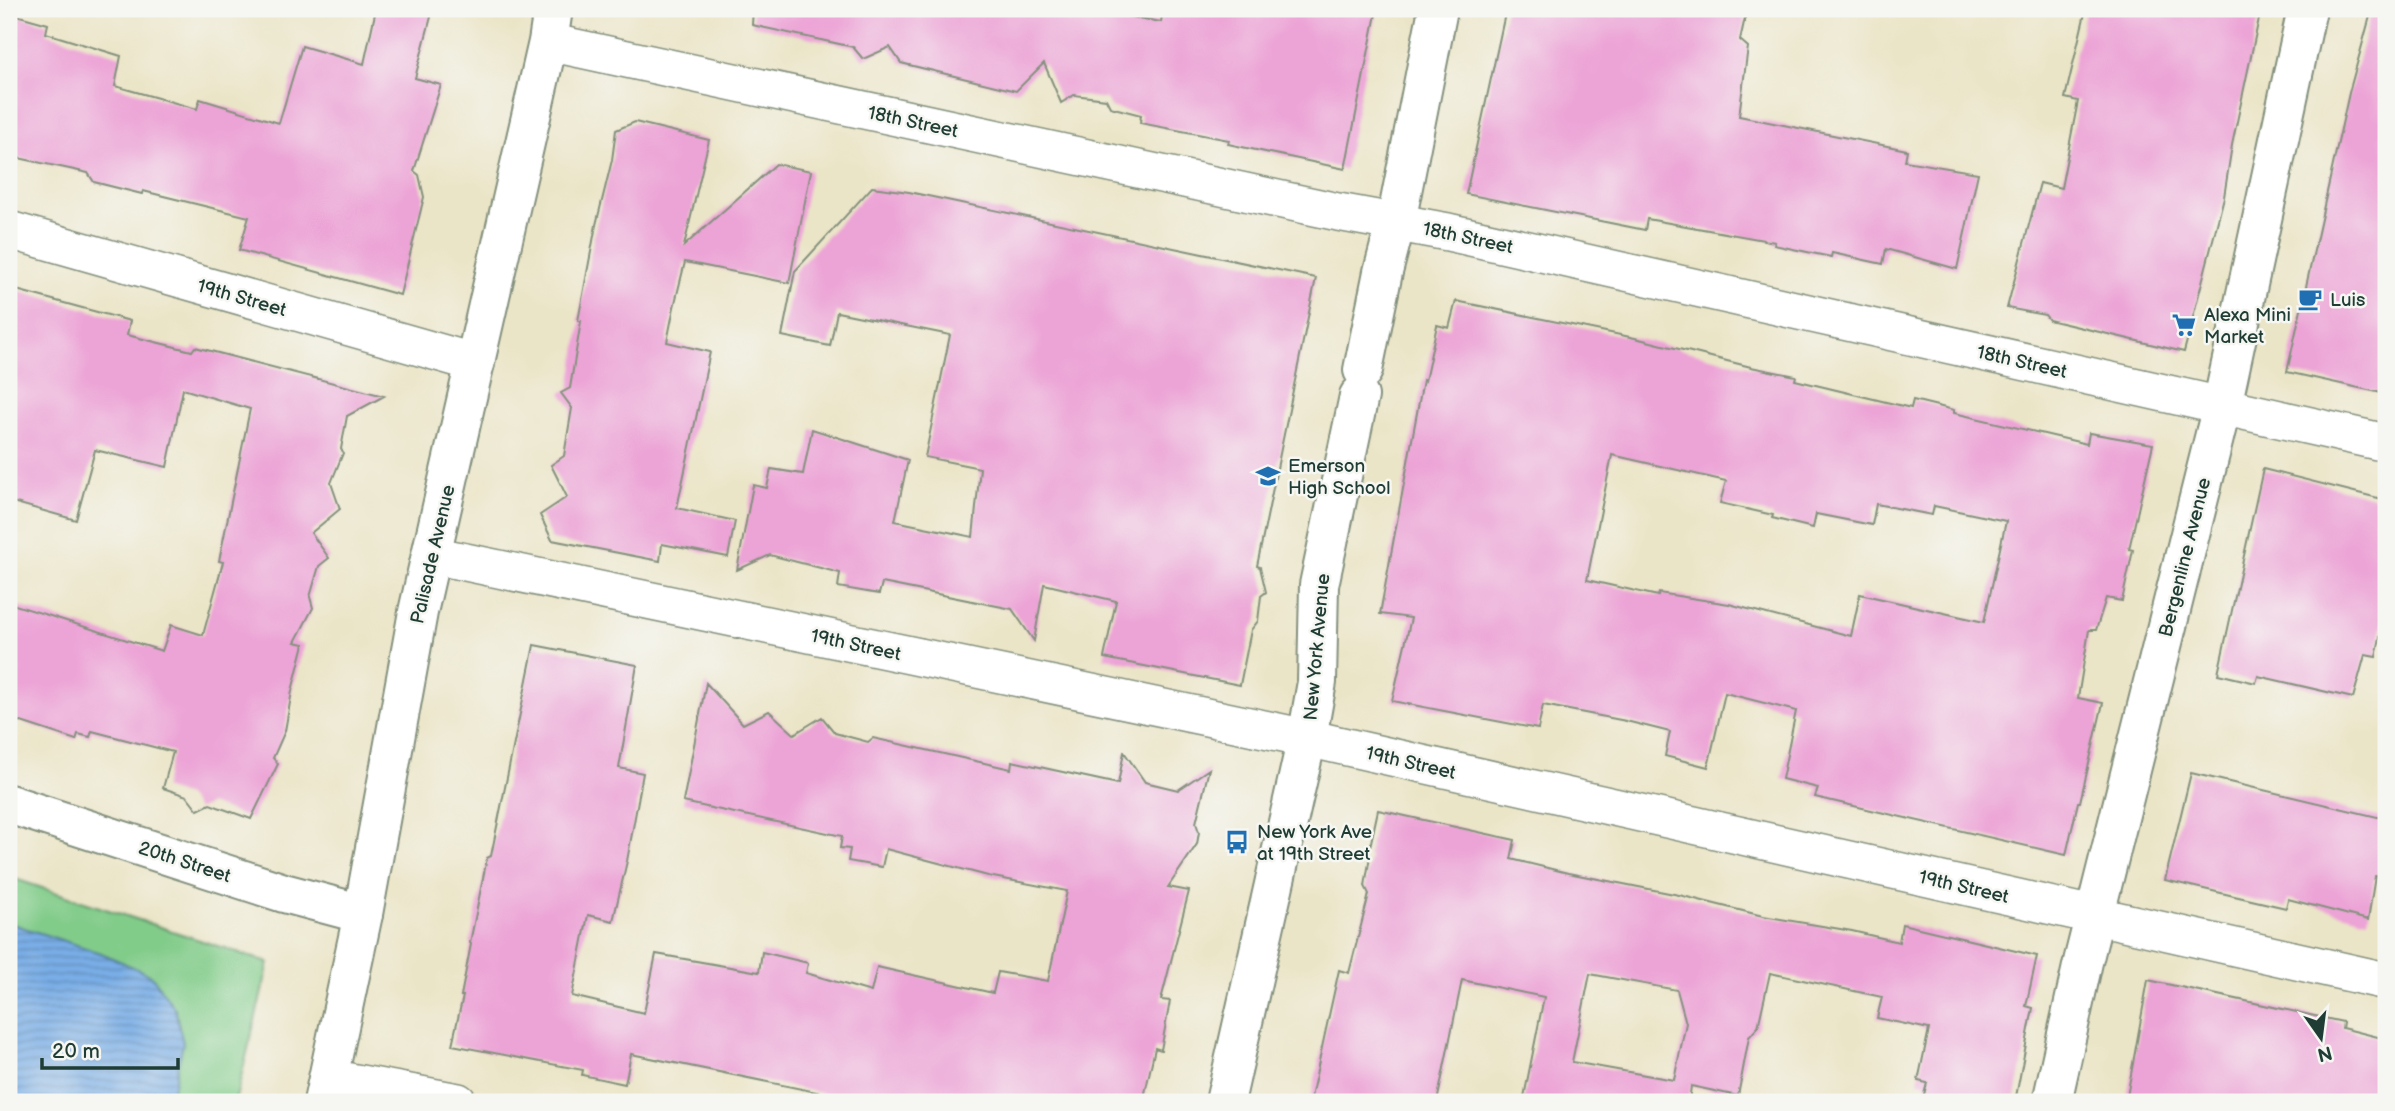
<svg xmlns="http://www.w3.org/2000/svg" width="2395" height="1111" font-family="'Balsamiq Sans',sans-serif">
	<style>
		.green { fill: #82cc8a; stroke: #50845f; stroke-width: 2 }
		.water { fill: url(#water-rules); stroke: #4c758d; stroke-width: 2 }
		.building { fill: #eca3d6; fill-rule: evenodd }
		.lines { fill: none; stroke-linecap: round; stroke-linejoin: round }
		.minor-casing { stroke: #85917e; stroke-width: 40 }
		.tertiary-casing { stroke: #85917e; stroke-width: 42 }
		.secondary-casing { stroke: #85917e; stroke-width: 42 }
		.minor { stroke: #fff; stroke-width: 37 }
		.tertiary { stroke: #fff; stroke-width: 38 }
		.secondary { stroke: #fff; stroke-width: 38 }
		.labels { text-anchor: middle; stroke-width: 5; stroke-linejoin: round; paint-order: stroke }
		.street-label { font-size: 19px; fill: #1f3d34; stroke: #f6f6f2 }
		.poi-label { font-size: 19px; fill: #1f3d34; stroke: #f6f6f2; text-anchor: start }
	</style>
	<defs>
		<pattern id="water-rules" width="6" height="5" patternUnits="userSpaceOnUse" patternTransform="scale(1.75)"><rect width="6" height="5" fill="#79ade6"/><path d="M0 2.5h6" fill="none" stroke="#638ebb"/></pattern>
	</defs>
	<rect width="100%" height="100%" fill="#f6f6f2"/>
	<filter id="ink" filterUnits="userSpaceOnUse"><feTurbulence type="fractalNoise" baseFrequency=".0143" numOctaves="2"/><feDisplacementMap in="SourceGraphic" scale="14" xChannelSelector="R" yChannelSelector="G"/><feConvolveMatrix kernelMatrix="1 2 1 2 8 2 1 2 1" color-interpolation-filters="sRGB"/></filter>
	<filter id="wash" filterUnits="userSpaceOnUse"><feTurbulence type="fractalNoise" baseFrequency=".00686" numOctaves="4" result="noise"/><feDisplacementMap in="SourceGraphic" scale="28" xChannelSelector="R" yChannelSelector="G"/><feGaussianBlur stdDeviation="1.57" result="paint"/><feColorMatrix in="noise" values="0 0 0 0 0 0 0 0 0 0 0 0 0 0 0 0 0 1.4 0 .05"/><feComposite in="paint" operator="in"/></filter>
	<g filter="url(#wash)">
		<rect width="100%" height="100%" fill="#ebe5c8"/>
		<path class="green" d="M 9,877 L 269,963 L 235,1102 L 9,1102 Z"/>
		<path class="water" d="M 9,923 L 101,953 L 151,975 L 175,1009 L 183,1043 L 170,1102 L 9,1102 Z"/>
		<g id="blocks">
			<path class="building" d="M 376,9 L 433,9 L 415,78 L 441,85 L 414,171 L 419,175 L 424,197 L 400,295 L 239,250 L 249,217 L 143,191 L 142,194 L 94,182 L 88,173 L 9,156 L 9,13 L 48,24 L 46,33 L 121,56 L 115,86 L 197,109 L 200,99 L 279,123 L 302,46 L 364,64 Z
				M 753,9 L 1087,9 L 1161,22 L 1163,9 L 1377,9 L 1345,169 L 1228,144 L 1229,140 L 1140,123 L 1141,115 L 1110,107 L 1106,99 L 1074,95 L 1061,103 L 1044,63 L 1016,91 L 901,63 L 890,47 L 863,59 L 853,47 L 752,25 Z
				M 1506,9 L 1747,9 L 1740,40 L 1748,47 L 1739,116 L 1907,150 L 1905,161 L 1978,173 L 1957,269 L 1886,249 L 1883,264 L 1832,253 L 1831,257 L 1774,245 L 1775,242 L 1647,219 L 1645,230 L 1466,194 Z
				M 2086,9 L 2261,9 L 2232,145 L 2224,197 L 2184,352 L 2049,320 L 2045,315 L 2007,308 L 2040,183 L 2061,188 L 2078,101 L 2065,98 Z
				M 2372,9 L 2386,9 L 2386,394 L 2287,372 L 2349,93 Z
				M 635,122 L 709,140 L 684,246 L 776,164 L 811,171 L 789,283 L 685,262 L 674,307 L 667,342 L 710,352 L 677,508 L 735,521 L 728,557 L 662,544 L 660,561 L 552,540 L 540,515 L 567,497 L 551,465 L 564,456 L 572,408 L 561,393 L 570,388 L 581,321 L 578,321 L 596,225 L 612,160 L 616,130 Z
				M 872,187 L 909,192 L 1316,278 L 1257,566 L 1260,567 L 1266,592 L 1261,596 L 1258,621 L 1251,630 L 1240,685 L 1104,658 L 1116,601 L 1044,584 L 1034,641 L 1012,609 L 882,583 L 879,594 L 838,587 L 840,573 L 770,555 L 737,570 L 753,485 L 767,488 L 771,469 L 803,474 L 812,429 L 908,460 L 895,521 L 973,537 L 980,468 L 925,457 L 950,335 L 837,312 L 830,346 L 782,336 L 795,271 Z
				M 9,288 L 130,321 L 127,335 L 192,351 L 195,347 L 384,396 L 347,416 L 341,449 L 343,453 L 331,483 L 340,509 L 311,533 L 329,558 L 319,566 L 310,597 L 313,608 L 295,642 L 304,644 L 292,691 L 285,731 L 273,758 L 278,764 L 251,819 L 210,804 L 198,810 L 187,796 L 163,788 L 173,752 L 92,731 L 90,737 L 78,734 L 76,740 L 9,718 L 9,603 L 162,651 L 171,625 L 203,635 L 223,562 L 219,561 L 250,409 L 183,389 L 167,467 L 95,450 L 76,520 L 9,501 Z
				M 1456,301 L 1635,338 L 1751,367 L 1796,376 L 1795,380 L 1911,408 L 1913,400 L 1954,410 L 1954,413 L 2087,444 L 2089,433 L 2153,444 L 2129,549 L 2133,550 L 2122,601 L 2106,598 L 2096,630 L 2089,630 L 2078,698 L 2103,703 L 2080,802 L 2078,802 L 2066,855 L 1815,797 L 1818,788 L 1782,779 L 1796,711 L 1725,693 L 1708,767 L 1665,756 L 1670,732 L 1626,721 L 1543,705 L 1538,729 L 1392,701 L 1411,618 L 1380,614 L 1423,380 L 1425,381 L 1437,325 L 1449,328 ZM 1612,455 L 1726,481 L 1720,503 L 1773,515 L 1772,518 L 1813,528 L 1816,514 L 1872,525 L 1876,504 L 1932,515 L 1934,506 L 2006,521 L 1984,622 L 1860,594 L 1851,636 L 1729,604 L 1659,593 L 1658,596 L 1587,580 Z
				M 2263,469 L 2386,500 L 2386,608 L 2376,657 L 2365,655 L 2353,698 L 2258,676 L 2256,683 L 2218,674 Z
				M 534,645 L 637,665 L 619,768 L 643,773 L 627,861 L 613,921 L 588,915 L 572,996 L 644,1013 L 656,954 L 759,972 L 762,952 L 808,963 L 806,973 L 871,992 L 877,967 L 993,993 L 998,972 L 1048,981 L 1067,891 L 988,876 L 886,849 L 882,867 L 848,861 L 850,849 L 840,848 L 842,836 L 683,802 L 706,683 L 743,724 L 769,711 L 794,734 L 822,717 L 835,733 L 868,742 L 873,738 L 1011,769 L 1012,761 L 1118,784 L 1124,752 L 1145,782 L 1178,790 L 1209,769 L 1196,823 L 1199,832 L 1197,844 L 1168,887 L 1189,891 L 1161,1000 L 1170,1001 L 1161,1050 L 1155,1048 L 1143,1102 L 840,1102 L 841,1097 L 631,1054 L 625,1084 L 582,1075 L 583,1070 L 452,1045 L 463,996 L 461,996 L 471,944 L 470,943 L 487,858 L 491,856 Z
				M 2191,773 L 2386,819 L 2386,877 L 2375,876 L 2368,920 L 2288,899 L 2286,908 L 2165,880 Z
				M 1378,810 L 1515,840 L 1511,859 L 1568,873 L 1679,895 L 1763,916 L 1852,931 L 1899,942 L 1902,924 L 2037,956 L 2026,1006 L 2033,1008 L 2015,1102 L 1922,1102 L 1927,1083 L 1918,1081 L 1929,1029 L 1877,1018 L 1882,997 L 1770,973 L 1758,1027 L 1749,1037 L 1738,1096 L 1691,1086 L 1689,1102 L 1523,1102 L 1544,997 L 1462,980 L 1437,1102 L 1310,1102 L 1339,970 L 1349,973 L 1369,894 L 1365,886 L 1370,856 L 1368,856 ZM 1590,974 L 1677,990 L 1686,1023 L 1674,1080 L 1572,1062 Z
				M 2148,980 L 2343,1022 L 2342,1028 L 2386,1039 L 2386,1096 L 2381,1095 L 2379,1102 L 2126,1102 Z"/>
		</g>
	</g>
	<g filter="url(#ink)">
		<use href="#blocks" fill-opacity="0" stroke="#85917e" stroke-width="2"/>
		<g class="lines">
			<g class="minor-casing">
				<path id="minor" d="M 548,42 L 1338,212 L 1448,232 L 2386,443
					M 9,230 L 476,363
					M 432,555 L 1307,738 L 2386,981
					M 328,1078 L 458,1102"/>
			</g>
			<g class="tertiary-casing">
				<path id="tertiary" d="M 1363,370 L 1383,272 L 1396,222 L 1438,9
					M 9,804 L 284,893 L 363,914
					M 1225,1102 L 1307,738 L 1317,682 L 1319,585 L 1359,396
					M 2052,1102 L 2083,962 L 2222,406 L 2307,9"/>
			</g>
			<g class="secondary-casing">
				<path id="secondary" d="M 323,1102 L 363,914 L 418,612 L 548,42 L 553,9"/>
			</g>
			<use href="#minor" class="minor"/>
			<use href="#tertiary" class="tertiary"/>
			<use href="#secondary" class="secondary"/>
		</g>
	</g>
	<defs>
		<g id="cafe-bare" transform="scale(1.89)"><path d="M-5.5-4.5H6V0H3Q3 3.5 0 3.5H-2.5Q-5.5 3.5-5.5 0ZM3-3.2v2h1.7v-2ZM-6 4.5H4V6H-6Z" fill="#1f6fb2" stroke="#f6f6f2" stroke-width="2.5" paint-order="stroke"/></g>
		<g id="supermarket-bare" transform="scale(1.89)"><path d="M-6-5.5h2.5l.6 2H6L4.5 2H-2.5L-4.4-4H-6ZM-1.5 3.2a1.3 1.3 0 1 0 .1 0ZM3 3.2a1.3 1.3 0 1 0 .1 0Z" fill="#1f6fb2" stroke="#f6f6f2" stroke-width="2.5" paint-order="stroke"/></g>
		<g id="school-bare" transform="scale(1.89)"><path d="M0-5L7-2L0 1L-7-2ZM-4 1L0 2.5L4 1V4Q0 6-4 4Z" fill="#1f6fb2" stroke="#f6f6f2" stroke-width="2.5" paint-order="stroke"/></g>
		<g id="bus-bare" transform="scale(1.89)"><path d="M-5-6H5V4H4V6H2V4H-2V6H-4V4H-5ZM-3.5-4V0h7V-4ZM-3.5 1.2v1.5H-2V1.2ZM2 1.2v1.5H3.5V1.2Z" fill="#1f6fb2" stroke="#f6f6f2" stroke-width="2.5" paint-order="stroke"/></g>
	</defs>
	<g fill-rule="evenodd">
		<use href="#cafe-bare" x="2310" y="299"/>
		<use href="#supermarket-bare" x="2184" y="325"/>
		<use href="#school-bare" x="1268" y="476"/>
		<use href="#bus-bare" x="1237" y="842"/>
	</g>
	<g class="labels">
		<g class="street-label">
			<text transform="translate(913 121) rotate(12)" y="7">18th Street</text>
			<text transform="translate(1468 237) rotate(12)" y="7">18th Street</text>
			<text transform="translate(242 297) rotate(16)" y="7">19th Street</text>
			<text transform="translate(2022 361) rotate(13)" y="7">18th Street</text>
			<text transform="translate(432 554) rotate(-77)" y="7">Palisade Avenue</text>
			<text transform="translate(2184 557) rotate(-76)" y="7">Bergenline Avenue</text>
			<text transform="translate(856 644) rotate(12)" y="7">19th Street</text>
			<text transform="translate(1316 647) rotate(-85)" y="7">New York Avenue</text>
			<text transform="translate(1411 762) rotate(13)" y="7">19th Street</text>
			<text transform="translate(185 861) rotate(18)" y="7">20th Street</text>
			<text transform="translate(1964 886) rotate(13)" y="7">19th Street</text>
		</g>
		<g class="poi-label">
			<text x="2330" y="306">Luis</text>
			<text x="2204" y="321">Alexa Mini<tspan x="2204" dy="22">Market</tspan></text>
			<text x="1288" y="472">Emerson<tspan x="1288" dy="22">High School</tspan></text>
			<text x="1257" y="838">New York Ave<tspan x="1257" dy="22">at 19th Street</tspan></text>
		</g>
	</g>
	<rect width="2395" height="1111" fill="none" stroke="#f6f6f2" stroke-width="35"/>
	<g transform="translate(2321 1038) rotate(166)" stroke="#f6f6f2" stroke-width="5" paint-order="stroke">
	<path d="M0-5L12 26L0 18L-12 26Z" fill="#1f3d34"/>
	<text y="-10" font-size="19" font-weight="bold" text-anchor="middle" fill="#1f3d34">N</text>
	</g>
	<path d="M42 1058v10h136v-10" fill="none" stroke="#1f3d34" stroke-width="3.5"/>
	<text x="52" y="1058" font-size="21" fill="#1f3d34" stroke="#f6f6f2" stroke-width="5" paint-order="stroke">20 m</text>
</svg>
